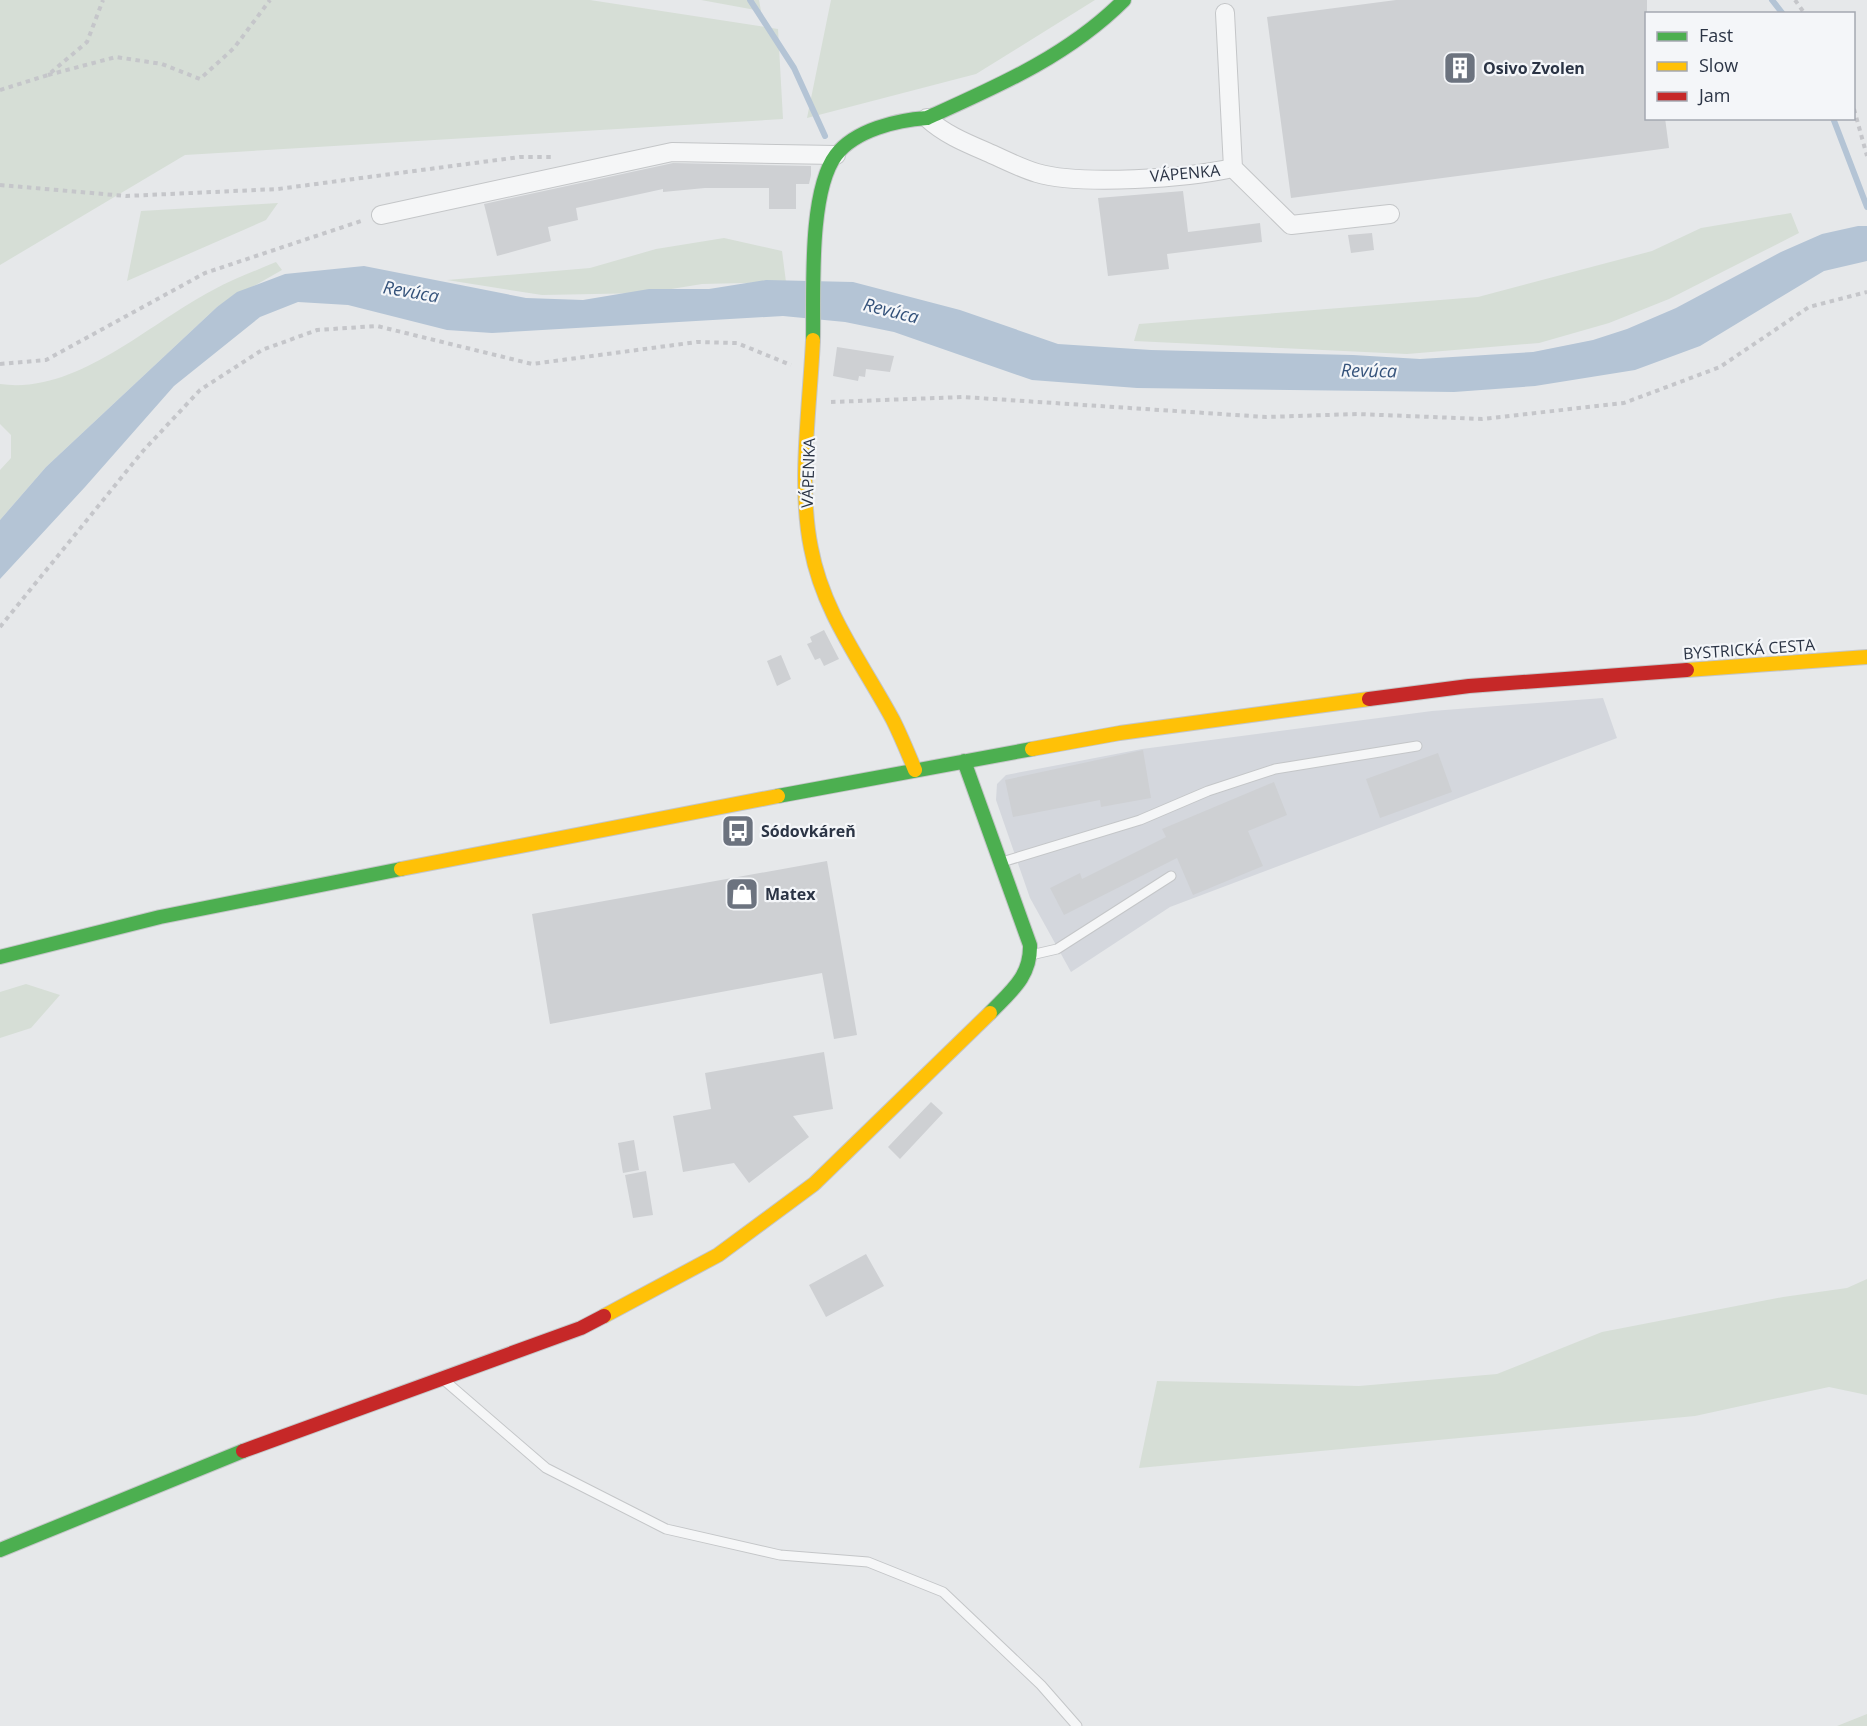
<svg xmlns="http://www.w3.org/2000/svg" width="1867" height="1726" font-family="'Open Sans',sans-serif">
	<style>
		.built { fill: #d4d7dd }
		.green { fill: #d6ded6 }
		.water { fill: #b4c4d5 }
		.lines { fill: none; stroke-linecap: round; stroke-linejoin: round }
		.stream { stroke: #b4c4d5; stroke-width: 6 }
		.building { fill: #ced0d3 }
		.lane-casing { stroke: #c4c6c8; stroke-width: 11 }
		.street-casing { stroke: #c4c6c8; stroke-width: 20 }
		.fast-casing { stroke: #c4c6c8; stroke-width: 16 }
		.slow-casing { stroke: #c4c6c8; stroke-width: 16 }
		.jam-casing { stroke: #c4c6c8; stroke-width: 16 }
		.path { stroke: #c5c6ca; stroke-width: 4; stroke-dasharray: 4.5 4.5; stroke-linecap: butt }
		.lane { stroke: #f5f6f7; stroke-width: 9 }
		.street { stroke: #f5f6f7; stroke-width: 18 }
		.fast { stroke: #4caf50; stroke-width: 14 }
		.slow { stroke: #ffc107; stroke-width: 14 }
		.jam { stroke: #c62828; stroke-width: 14 }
		.labels { text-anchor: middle; stroke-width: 4.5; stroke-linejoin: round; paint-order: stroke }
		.poi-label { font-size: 16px; font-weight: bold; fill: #2b3445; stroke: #f4f6f9; text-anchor: start }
		.street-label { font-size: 16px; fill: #2b3445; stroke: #f4f6f9 }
		.water-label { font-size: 18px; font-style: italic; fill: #34527a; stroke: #f4f6f9 }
	</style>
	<rect width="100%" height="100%" fill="#e6e8ea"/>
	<path class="built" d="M 1603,698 L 1617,738 L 1170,907 L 1071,972 L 1030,898 L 996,800 L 997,784 L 1006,775 L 1142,749 L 1432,711 Z"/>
	<path class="green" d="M 0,0 L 590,0 L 778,29 L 783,119 L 185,155 L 0,265 Z
		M 701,0 L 759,0 L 761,11 Z
		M 831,0 L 1095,0 L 976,74 L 807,118 Z
		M 278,203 L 266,220 L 127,281 L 141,211 Z
		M 1791,213 L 1799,233 L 1669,299 L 1609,323 L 1539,343 L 1407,354 L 1134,341 L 1139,324 L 1478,297 L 1652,251 L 1701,228 Z
		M 724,238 L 782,251 L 786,282 L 702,284 L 647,293 L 542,295 L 447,280 L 590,268 L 656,249 Z
		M 276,262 L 282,270 L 217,307 L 46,467 L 0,520 L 0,470 L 11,458 L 11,435 L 0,424 L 0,384 C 77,395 149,323 213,290 C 233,279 255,271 276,262 Z
		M 26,984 L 60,995 L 31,1028 L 0,1038 L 0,992 Z
		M 1867,1279 L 1867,1395 L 1829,1387 L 1695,1416 L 1139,1468 L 1157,1381 L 1359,1386 L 1497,1374 L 1602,1332 L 1783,1297 L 1847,1288 Z
		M 1867,1714 L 1867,1726 L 1837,1726 Z"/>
	<path class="water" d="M 1858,226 L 1867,226 L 1867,261 L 1824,271 L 1700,346 L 1635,370 L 1535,386 L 1454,392 L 1137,388 L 1032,380 L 894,332 L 845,322 L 783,316 L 492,333 L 447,330 L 348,305 L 298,302 L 260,317 L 174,386 L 85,487 L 0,579 L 0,520 L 46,467 L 217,307 L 237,292 L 285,274 L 364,266 L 526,298 L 583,300 L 649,289 L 709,289 L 766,280 L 853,282 L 960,310 L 1058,344 L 1151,350 L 1353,355 L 1420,359 L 1533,352 L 1593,340 L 1627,329 L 1676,308 L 1781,252 L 1822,234 Z"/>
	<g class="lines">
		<path class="stream" d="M 750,0 L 794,68 L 825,136
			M 1772,0 L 1783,14
			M 1833,118 L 1867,207"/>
	</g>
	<path class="building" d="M 1396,0 L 1647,0 L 1647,118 L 1665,118 L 1669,148 L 1291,198 L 1267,17 Z
		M 673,163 L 811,166 L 811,175 L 809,184 L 796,184 L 796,209 L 769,209 L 769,188 L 705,188 L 663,192 L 663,189 L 576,208 L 578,220 L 548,227 L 551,241 L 497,256 L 484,204 Z
		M 1183,191 L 1188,232 L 1260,223 L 1262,242 L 1167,254 L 1169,269 L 1108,276 L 1098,198 Z
		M 1372,233 L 1374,250 L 1351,253 L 1348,235 Z
		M 837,347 L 894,356 L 890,372 L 866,369 L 865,377 L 859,376 L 858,381 L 833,376 Z
		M 824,630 L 839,659 L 824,666 L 820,658 L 815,660 L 807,644 L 812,642 L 810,637 Z
		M 781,655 L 791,679 L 777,686 L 767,661 Z
		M 1143,750 L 1151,798 L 1101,807 L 1100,800 L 1013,817 L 1005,780 Z
		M 1438,753 L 1452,792 L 1380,818 L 1366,779 Z
		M 1274,782 L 1287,815 L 1248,831 L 1263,866 L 1193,895 L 1177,858 L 1064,915 L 1050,888 L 1080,873 L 1082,879 L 1166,837 L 1162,829 Z
		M 827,861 L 857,1035 L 834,1039 L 822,973 L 550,1024 L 532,914 Z
		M 824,1052 L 833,1109 L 793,1116 L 809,1137 L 749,1183 L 734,1163 L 683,1172 L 673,1116 L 711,1109 L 705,1073 Z
		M 931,1102 L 943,1113 L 900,1159 L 888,1147 Z
		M 634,1140 L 639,1170 L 623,1173 L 618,1143 Z
		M 646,1171 L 653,1215 L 633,1218 L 625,1175 Z
		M 866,1254 L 884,1286 L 826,1317 L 809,1285 Z"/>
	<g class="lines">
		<g class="lane-casing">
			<path id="lane" d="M 1002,862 L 1140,820 L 1208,791 L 1275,769 L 1417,746
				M 1031,955 L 1057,949 L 1171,876
				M 444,1380 L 546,1468 L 666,1529 L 780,1555 L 868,1562 L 943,1592 L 1041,1685 L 1077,1726"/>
		</g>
		<g class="street-casing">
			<path id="street" d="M 1225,13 L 1233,168
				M 927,118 C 944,134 966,143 987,152 C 1003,159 1020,168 1037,173 C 1082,186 1187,178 1233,168 L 1291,225 L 1390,214
				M 381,215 L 672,152 L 836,155"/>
		</g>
		<g class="fast-casing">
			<path id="fast" d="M 813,340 C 814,294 808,192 836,155 C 855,130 897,120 927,118 C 998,86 1068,56 1124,0
				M 964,761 L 1030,945 C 1031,977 1010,992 990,1013
				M 778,796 L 1032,749
				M 0,957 L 160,917 L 401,869
				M 0,1550 L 243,1451"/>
		</g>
		<g class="slow-casing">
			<path id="slow" d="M 813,340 C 810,405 798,485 811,548 C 823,613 863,664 893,720 C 901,736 908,753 915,770
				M 1687,670 L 1867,657
				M 1032,749 L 1120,733 L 1369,699
				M 401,869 L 778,796
				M 604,1316 L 718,1255 L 814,1184 L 990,1013"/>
		</g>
		<g class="jam-casing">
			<path id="jam" d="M 1369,699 L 1469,686 L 1687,670
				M 243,1451 L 581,1328 L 604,1316"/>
		</g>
		<path class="path" d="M 1795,0 L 1805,14
			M 48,75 L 116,57 L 162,64 L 200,79 L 234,48 L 270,0
			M 0,90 L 48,75 L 87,42 L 103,0
			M 1854,109 L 1867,156
			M 0,185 L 126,196 L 278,189 L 520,157 L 555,157
			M 0,364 L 46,360 L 205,273 L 364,220
			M 831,402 L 963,397 L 1266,417 L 1357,414 L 1482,419 L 1624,403 L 1720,367 L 1809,307 L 1867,292
			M 0,627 L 143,451 L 200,390 L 262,350 L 317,330 L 377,326 L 532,364 L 697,342 L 737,343 L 791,365"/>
		<use href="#lane" class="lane"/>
		<use href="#street" class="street"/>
		<use href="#fast" class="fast"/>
		<use href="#slow" class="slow"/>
		<use href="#jam" class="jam"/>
	</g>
	<defs>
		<g id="building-square" transform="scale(1.725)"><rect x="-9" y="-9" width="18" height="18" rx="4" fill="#6c737f" stroke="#f4f6f9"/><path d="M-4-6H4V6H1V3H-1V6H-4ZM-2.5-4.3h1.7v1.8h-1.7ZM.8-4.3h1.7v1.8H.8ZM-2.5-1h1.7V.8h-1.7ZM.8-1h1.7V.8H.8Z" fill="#fff"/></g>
		<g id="bus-square" transform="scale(1.725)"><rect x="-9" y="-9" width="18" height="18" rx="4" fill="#6c737f" stroke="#f4f6f9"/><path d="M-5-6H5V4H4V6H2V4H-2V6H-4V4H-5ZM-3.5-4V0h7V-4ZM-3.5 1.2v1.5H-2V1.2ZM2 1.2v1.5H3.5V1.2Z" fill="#fff"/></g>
		<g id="shop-square" transform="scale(1.725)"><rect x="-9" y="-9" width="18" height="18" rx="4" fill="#6c737f" stroke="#f4f6f9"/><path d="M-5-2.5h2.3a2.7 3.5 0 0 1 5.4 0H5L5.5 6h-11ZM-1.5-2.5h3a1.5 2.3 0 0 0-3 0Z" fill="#fff"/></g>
	</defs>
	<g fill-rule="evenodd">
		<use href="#building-square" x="1460" y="68"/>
		<use href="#bus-square" x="738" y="831"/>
		<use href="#shop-square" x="742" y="894"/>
	</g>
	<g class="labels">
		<g class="poi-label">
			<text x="1483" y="74">Osivo Zvolen</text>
			<text x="761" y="837">Sódovkáreň</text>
			<text x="765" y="900">Matex</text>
		</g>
		<g class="street-label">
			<text transform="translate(1185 173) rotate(-5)" y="6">VÁPENKA</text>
			<text transform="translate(808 473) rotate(-88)" y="6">VÁPENKA</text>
			<text transform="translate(1749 649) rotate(-4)" y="6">BYSTRICKÁ CESTA</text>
		</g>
		<g class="water-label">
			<text transform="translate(411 292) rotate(10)" y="6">Revúca</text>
			<text transform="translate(891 311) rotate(14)" y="6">Revúca</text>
			<text transform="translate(1369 371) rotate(1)" y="6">Revúca</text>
		</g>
	</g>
	<rect x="1645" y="12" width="210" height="108" fill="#f4f6f9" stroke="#a4a8b1" stroke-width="1.5"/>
	<rect x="1657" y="32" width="30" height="9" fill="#4caf50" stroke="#a4a8b1" stroke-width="1.5"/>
	<text x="1699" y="42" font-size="18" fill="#2b3445">Fast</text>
	<rect x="1657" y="62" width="30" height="9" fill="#ffc107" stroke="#a4a8b1" stroke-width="1.5"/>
	<text x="1699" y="72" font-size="18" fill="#2b3445">Slow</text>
	<rect x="1657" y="92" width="30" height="9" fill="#c62828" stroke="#a4a8b1" stroke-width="1.5"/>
	<text x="1699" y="102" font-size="18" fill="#2b3445">Jam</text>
</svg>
